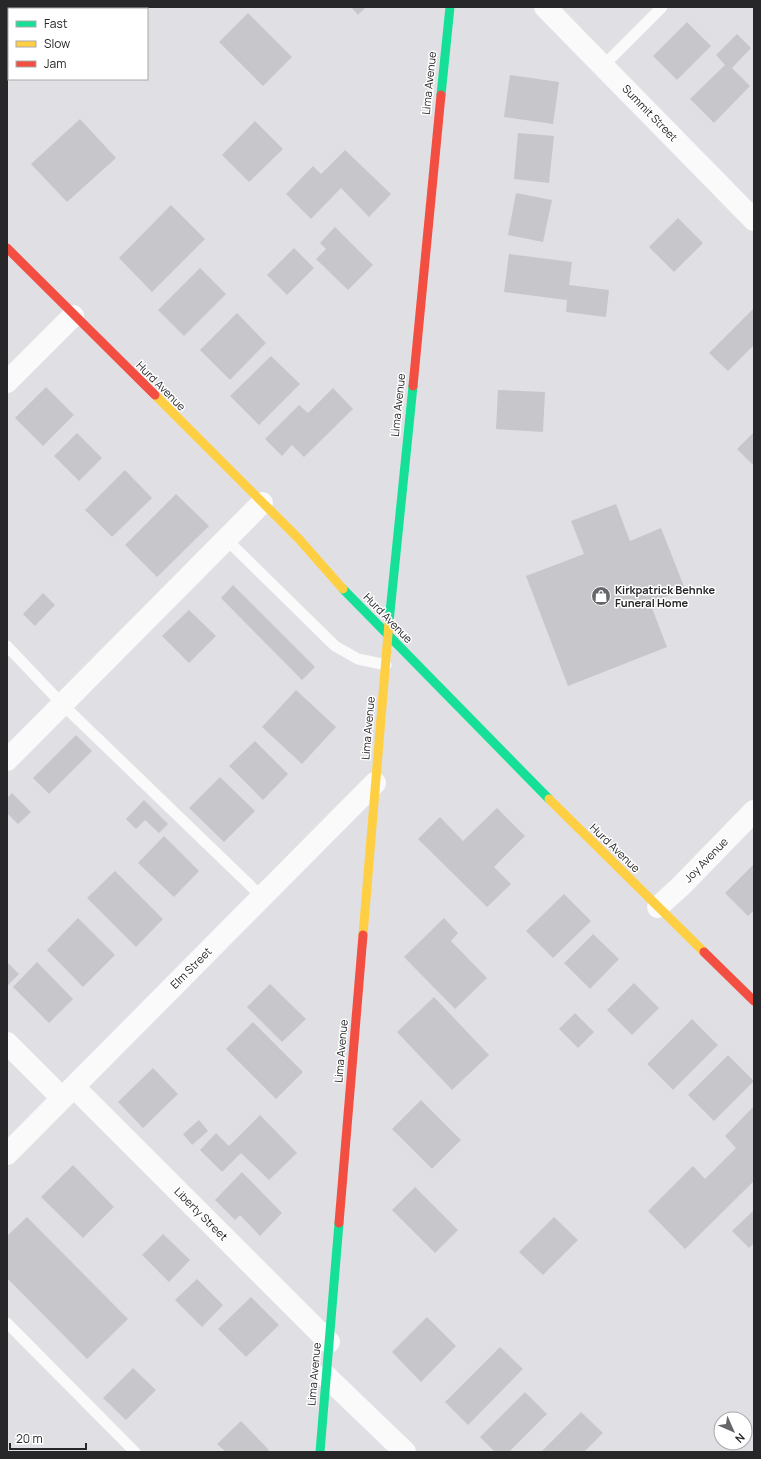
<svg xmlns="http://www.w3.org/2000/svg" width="761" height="1459" font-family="Manrope,sans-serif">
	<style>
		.building { fill: #c7c7cb }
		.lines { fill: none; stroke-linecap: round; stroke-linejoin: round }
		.lane { stroke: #fafafb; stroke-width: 11 }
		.street { stroke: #fafafb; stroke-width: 22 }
		.fast { stroke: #16e098; stroke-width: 9 }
		.slow { stroke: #ffcf43; stroke-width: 9 }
		.jam { stroke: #f24e42; stroke-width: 9 }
		.labels { text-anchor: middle; stroke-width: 3; stroke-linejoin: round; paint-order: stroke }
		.street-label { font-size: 11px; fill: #27272a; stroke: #fff }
		.poi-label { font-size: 11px; font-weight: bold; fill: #27272a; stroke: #fff; text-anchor: start }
	</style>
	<rect width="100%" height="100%" fill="#dfdfe4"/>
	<path class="building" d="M 351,7 L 366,7 L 358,15 Z
		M 248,13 L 292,57 L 263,86 L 219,42 Z
		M 687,22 L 711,46 L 677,80 L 653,56 Z
		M 7,23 L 9,25 L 9,45 L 7,47 Z
		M 737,34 L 751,48 L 732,68 L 750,86 L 714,123 L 690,99 L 725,65 L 716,55 Z
		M 510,75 L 559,82 L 553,124 L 504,117 Z
		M 80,119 L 116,158 L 67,202 L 31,164 Z
		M 255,121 L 283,149 L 249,182 L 222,155 Z
		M 518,133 L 554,136 L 549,183 L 514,179 Z
		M 345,150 L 391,194 L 369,217 L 341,188 L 311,219 L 286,194 L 313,166 L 321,174 Z
		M 516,193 L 552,200 L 543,242 L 508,235 Z
		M 171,205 L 205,239 L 152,292 L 119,258 Z
		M 678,218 L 703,243 L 674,272 L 649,247 Z
		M 335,227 L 373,265 L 348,290 L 316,259 L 326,249 L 320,243 Z
		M 294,248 L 314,268 L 287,295 L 267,275 Z
		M 509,254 L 572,262 L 569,285 L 609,290 L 606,317 L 566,312 L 567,300 L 504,292 Z
		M 200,268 L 226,294 L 184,336 L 158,310 Z
		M 754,308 L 754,345 L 728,371 L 709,353 Z
		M 237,313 L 266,343 L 230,380 L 200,350 Z
		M 271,356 L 300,384 L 259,425 L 230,396 Z
		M 46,387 L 74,415 L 43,446 L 15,418 Z
		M 333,388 L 353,409 L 304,457 L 292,445 L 282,456 L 265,439 L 299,405 L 308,413 Z
		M 498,390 L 545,392 L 543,432 L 496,429 Z
		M 754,432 L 754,466 L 737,449 Z
		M 77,433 L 102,458 L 79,481 L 54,456 Z
		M 125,470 L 152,498 L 112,537 L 85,510 Z
		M 176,494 L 209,526 L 157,577 L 125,545 Z
		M 616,504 L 630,541 L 661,528 L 685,589 L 650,603 L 667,647 L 568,686 L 526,576 L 584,554 L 571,521 Z
		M 233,585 L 315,667 L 302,680 L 221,598 Z
		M 43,593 L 55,605 L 35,626 L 23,614 Z
		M 189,610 L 216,636 L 189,663 L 162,636 Z
		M 296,690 L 336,727 L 302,764 L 262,727 Z
		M 76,735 L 92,751 L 49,794 L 33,778 Z
		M 255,741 L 288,774 L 263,800 L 229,766 Z
		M 220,777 L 255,811 L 224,842 L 189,808 Z
		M 12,793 L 31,812 L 18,824 L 7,813 L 7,798 Z
		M 144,800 L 168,824 L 159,833 L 145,820 L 136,829 L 126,819 Z
		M 497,808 L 525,836 L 494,867 L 511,884 L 487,907 L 418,839 L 440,817 L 463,841 Z
		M 164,836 L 199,871 L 174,897 L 138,863 Z
		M 754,864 L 754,910 L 748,916 L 725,893 Z
		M 115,871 L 163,919 L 136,947 L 87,898 Z
		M 564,894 L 591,921 L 553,958 L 526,931 Z
		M 78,918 L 115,955 L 83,987 L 47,950 Z
		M 444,918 L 458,933 L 451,941 L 487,978 L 455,1009 L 404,957 Z
		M 593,934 L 619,959 L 590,989 L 564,963 Z
		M 7,962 L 19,974 L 7,986 Z
		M 37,962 L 73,999 L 49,1023 L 13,987 Z
		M 634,983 L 659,1008 L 632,1035 L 607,1010 Z
		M 270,984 L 306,1019 L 282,1042 L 247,1007 Z
		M 434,997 L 489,1055 L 452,1090 L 397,1032 Z
		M 575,1013 L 594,1032 L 578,1048 L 559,1029 Z
		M 692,1019 L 718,1045 L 673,1090 L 647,1064 Z
		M 253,1022 L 303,1072 L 276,1099 L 226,1049 Z
		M 728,1055 L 754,1081 L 714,1121 L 688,1095 Z
		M 153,1068 L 178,1094 L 143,1128 L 118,1102 Z
		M 421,1100 L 461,1140 L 432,1169 L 392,1129 Z
		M 754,1106 L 754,1181 L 685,1249 L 648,1211 L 693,1166 L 705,1179 L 736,1148 L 725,1136 Z
		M 260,1115 L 297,1153 L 269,1180 L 241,1153 L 222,1172 L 200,1150 L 216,1133 L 229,1146 Z
		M 199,1120 L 208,1131 L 192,1145 L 183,1134 Z
		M 73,1165 L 114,1207 L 83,1238 L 41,1197 Z
		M 242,1172 L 282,1213 L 260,1236 L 240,1215 L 235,1220 L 215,1200 Z
		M 415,1187 L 458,1230 L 435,1253 L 392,1210 Z
		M 754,1210 L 754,1243 L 749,1248 L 732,1231 Z
		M 27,1217 L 128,1319 L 87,1359 L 7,1278 L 7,1236 Z
		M 554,1217 L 578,1240 L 543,1275 L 519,1252 Z
		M 163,1234 L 190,1260 L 169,1282 L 142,1255 Z
		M 197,1279 L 223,1305 L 202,1327 L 175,1300 Z
		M 251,1297 L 279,1325 L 246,1357 L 218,1329 Z
		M 427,1317 L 456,1346 L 421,1382 L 392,1352 Z
		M 500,1347 L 523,1369 L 468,1425 L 445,1402 Z
		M 133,1368 L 156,1390 L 126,1420 L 103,1398 Z
		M 525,1392 L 547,1414 L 509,1452 L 495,1452 L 480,1437 Z
		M 581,1412 L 603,1433 L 584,1452 L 541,1452 Z
		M 241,1421 L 269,1450 L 267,1452 L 226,1452 L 217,1444 Z"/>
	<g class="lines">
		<path class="lane" d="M 603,66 L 662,7
			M 226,539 L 335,646 L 358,659 L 386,665
			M 7,646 L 62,704 L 262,897
			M 7,1323 L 135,1452"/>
		<path class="street" d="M 545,7 L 754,220
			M 7,382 L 73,316
			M 7,760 L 262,503
			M 658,907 L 681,886 L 754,811
			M 7,1043 L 62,1098
			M 74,1087 L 329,1342
			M 7,1154 L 375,783
			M 326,1376 L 405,1452"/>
		<path class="fast" d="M 441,95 L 450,7
			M 343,589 L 549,799
			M 389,622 L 413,386
			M 320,1452 L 339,1223"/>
		<path class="slow" d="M 155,395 L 298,538 L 343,589
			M 549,799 L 704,952
			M 363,935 L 389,622"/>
		<path class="jam" d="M 7,248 L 155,395
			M 413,386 L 441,95
			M 704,952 L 754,1001
			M 339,1223 L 363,935"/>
	</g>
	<defs>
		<g id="shop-disc" transform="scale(1)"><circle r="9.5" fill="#67676b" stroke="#fff"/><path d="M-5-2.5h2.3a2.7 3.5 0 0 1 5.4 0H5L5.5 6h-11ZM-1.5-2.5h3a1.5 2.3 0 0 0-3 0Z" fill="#fff"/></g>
	</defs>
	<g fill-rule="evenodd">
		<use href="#shop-disc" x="601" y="596"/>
	</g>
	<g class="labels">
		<g class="street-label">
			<text transform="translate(429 83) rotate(-84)" y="4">Lima Avenue</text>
			<text transform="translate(650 113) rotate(46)" y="4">Summit Street</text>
			<text transform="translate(161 386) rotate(45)" y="4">Hurd Avenue</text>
			<text transform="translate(398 405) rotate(-84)" y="4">Lima Avenue</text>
			<text transform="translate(388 618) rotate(46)" y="4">Hurd Avenue</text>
			<text transform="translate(368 728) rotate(-85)" y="4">Lima Avenue</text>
			<text transform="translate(615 848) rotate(44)" y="4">Hurd Avenue</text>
			<text transform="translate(706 860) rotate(-46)" y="4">Joy Avenue</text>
			<text transform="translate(191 968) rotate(-45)" y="4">Elm Street</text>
			<text transform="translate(341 1051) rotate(-85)" y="4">Lima Avenue</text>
			<text transform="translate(201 1214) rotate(45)" y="4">Liberty Street</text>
			<text transform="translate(314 1374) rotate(-85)" y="4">Lima Avenue</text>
		</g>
		<g class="poi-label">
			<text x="615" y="594">Kirkpatrick Behnke<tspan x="615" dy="13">Funeral Home</tspan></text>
		</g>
	</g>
	<rect width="761" height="1459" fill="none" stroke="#27272a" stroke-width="16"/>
	<rect x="8" y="8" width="140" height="72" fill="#ffffff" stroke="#a9a9aa"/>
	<rect x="16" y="21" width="20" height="6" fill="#16e098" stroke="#a9a9aa"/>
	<text x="44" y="28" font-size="12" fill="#27272a">Fast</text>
	<rect x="16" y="41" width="20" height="6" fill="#ffcf43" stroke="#a9a9aa"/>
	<text x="44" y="48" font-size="12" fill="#27272a">Slow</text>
	<rect x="16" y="61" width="20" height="6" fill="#f24e42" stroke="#a9a9aa"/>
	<text x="44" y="68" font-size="12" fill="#27272a">Jam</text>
	<g transform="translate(733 1431) rotate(135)"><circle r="19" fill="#ffffff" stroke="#a9a9aa"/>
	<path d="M0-3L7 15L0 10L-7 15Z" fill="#67676b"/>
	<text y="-6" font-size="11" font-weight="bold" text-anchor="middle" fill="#27272a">N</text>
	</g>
	<path d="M10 1443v6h76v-6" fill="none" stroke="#27272a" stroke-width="2"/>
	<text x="16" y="1443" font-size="12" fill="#27272a" stroke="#ffffff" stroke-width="3" paint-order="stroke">20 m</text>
</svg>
